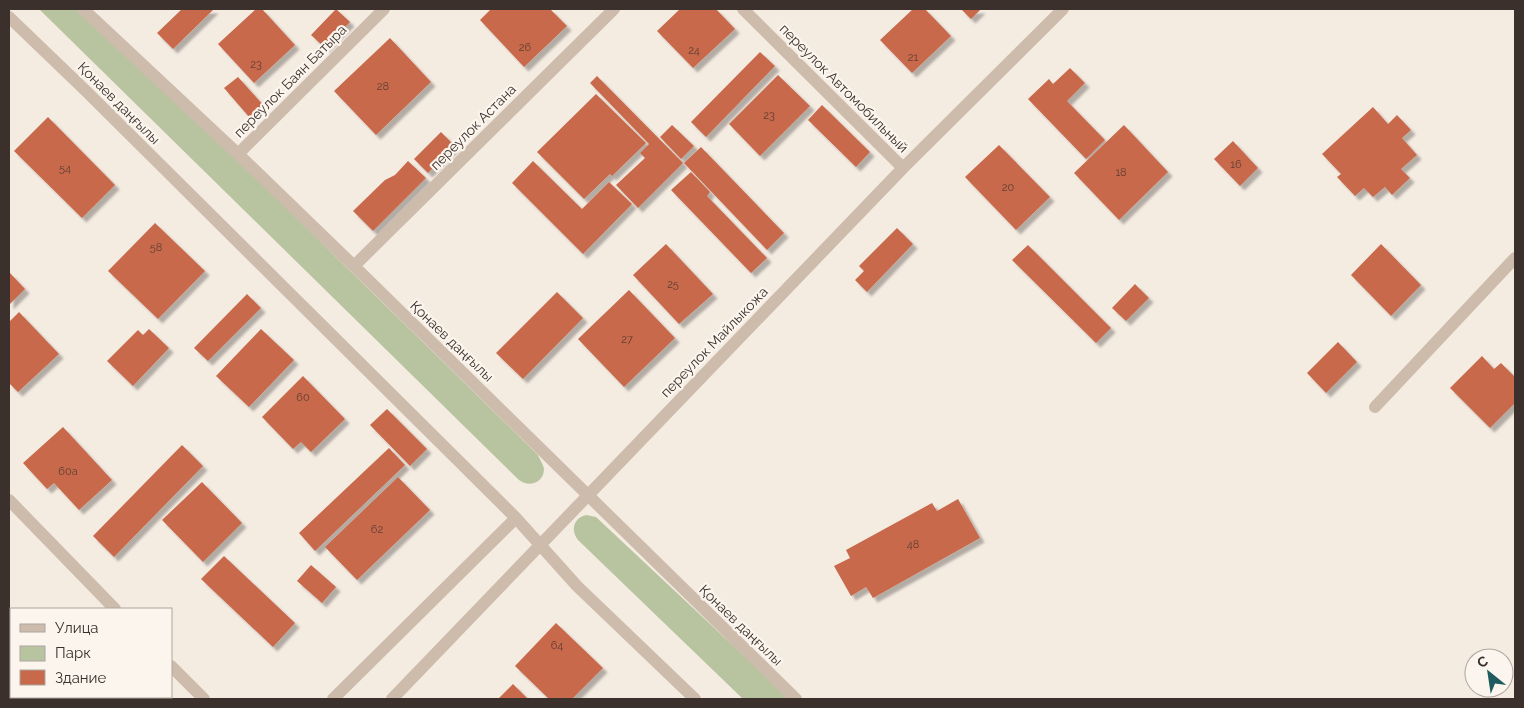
<svg xmlns="http://www.w3.org/2000/svg" width="1524" height="708" font-family="Raleway,sans-serif">
	<style>
		.green { fill: #b8c4a0 }
		.building { fill: #c8694b; filter: url(#shadow) }
		.lines { fill: none; stroke-linecap: round; stroke-linejoin: round }
		.minor { stroke: #cdbbac; stroke-width: 12 }
		.labels { text-anchor: middle; stroke-width: 4.5; stroke-linejoin: round; paint-order: stroke }
		.number-label { font-size: 11px; fill: #5e3e33 }
		.street-label { font-size: 14px; fill: #3b302b; stroke: #fbf5ee }
	</style>
	<defs>
		<filter id="shadow"><feDropShadow dx="4.5" dy="4.5" stdDeviation="1" flood-color="#0004"/></filter>
	</defs>
	<rect width="100%" height="100%" fill="#f4ebe1"/>
	<path class="green" d="M 39,9 L 83,9 L 538,455 C 540,460 544,465 544,470 C 543,484 528,487 519,480 Z
		M 586,515 L 596,517 L 790,699 L 743,699 L 578,540 C 570,530 574,518 586,515 Z"/>
	<path class="building" d="M 182,9 L 214,9 L 173,49 L 157,33 Z
		M 256,9 L 262,9 L 295,45 L 254,83 L 218,44 Z
		M 336,9 L 350,22 L 325,48 L 311,35 Z
		M 491,9 L 550,9 L 567,26 L 524,67 L 480,20 Z
		M 680,9 L 716,9 L 735,29 L 693,68 L 657,31 Z
		M 913,9 L 925,9 L 951,36 L 912,73 L 880,40 Z
		M 961,9 L 981,9 L 971,19 Z
		M 390,38 L 431,82 L 376,135 L 334,91 Z
		M 760,52 L 775,66 L 706,137 L 691,122 Z
		M 1070,68 L 1085,83 L 1067,101 L 1105,140 L 1086,159 L 1028,99 L 1049,79 L 1053,84 Z
		M 778,75 L 810,106 L 760,156 L 729,124 Z
		M 597,76 L 683,163 L 638,208 L 616,185 L 645,158 L 640,153 L 649,144 L 590,83 Z
		M 238,77 L 264,106 L 250,118 L 224,88 Z
		M 596,94 L 646,143 L 612,176 L 610,174 L 584,199 L 537,152 Z
		M 822,105 L 870,152 L 856,167 L 808,120 Z
		M 1373,107 L 1388,124 L 1397,115 L 1411,130 L 1402,138 L 1417,155 L 1401,169 L 1410,178 L 1392,195 L 1385,187 L 1373,197 L 1364,188 L 1355,196 L 1337,177 L 1341,174 L 1322,154 Z
		M 48,117 L 115,185 L 82,218 L 14,151 Z
		M 672,125 L 694,146 L 681,159 L 660,137 Z
		M 1124,125 L 1168,172 L 1119,220 L 1074,173 Z
		M 441,132 L 455,146 L 428,173 L 414,159 Z
		M 1233,141 L 1258,168 L 1240,186 L 1214,159 Z
		M 999,145 L 1050,197 L 1016,230 L 965,177 Z
		M 701,147 L 784,233 L 767,250 L 684,163 Z
		M 408,161 L 426,178 L 373,231 L 353,211 L 385,180 L 395,175 Z
		M 533,161 L 582,209 L 609,182 L 632,204 L 583,254 L 512,183 Z
		M 691,172 L 710,192 L 707,196 L 767,258 L 751,273 L 671,190 Z
		M 155,223 L 205,271 L 158,319 L 108,271 Z
		M 897,228 L 913,244 L 867,292 L 855,280 L 864,271 L 859,266 Z
		M 666,244 L 713,294 L 679,324 L 633,275 Z
		M 1381,244 L 1421,285 L 1391,316 L 1351,275 Z
		M 1028,245 L 1111,328 L 1096,343 L 1012,260 Z
		M 10,273 L 25,289 L 9,305 L 9,275 Z
		M 1135,284 L 1149,298 L 1126,321 L 1112,308 Z
		M 629,290 L 675,338 L 624,387 L 578,339 Z
		M 557,292 L 583,318 L 523,379 L 496,353 Z
		M 247,294 L 261,308 L 208,361 L 194,348 Z
		M 19,312 L 59,354 L 18,392 L 9,383 L 9,322 Z
		M 149,329 L 169,348 L 133,386 L 107,361 L 138,330 L 143,335 Z
		M 261,329 L 294,360 L 249,407 L 216,376 Z
		M 1338,342 L 1357,362 L 1326,393 L 1307,373 Z
		M 1482,356 L 1494,369 L 1501,363 L 1515,377 L 1515,403 L 1490,428 L 1450,388 Z
		M 303,376 L 345,419 L 311,452 L 301,442 L 293,449 L 262,417 Z
		M 387,409 L 427,449 L 410,466 L 370,425 Z
		M 63,427 L 112,480 L 79,510 L 54,483 L 47,489 L 23,463 Z
		M 182,445 L 203,466 L 114,557 L 93,536 Z
		M 389,448 L 405,465 L 315,551 L 299,533 Z
		M 398,477 L 430,510 L 357,580 L 325,547 Z
		M 202,482 L 242,523 L 203,562 L 162,520 Z
		M 958,499 L 980,538 L 873,598 L 866,587 L 851,596 L 834,566 L 850,558 L 846,550 L 932,503 L 937,511 Z
		M 224,556 L 295,623 L 273,647 L 201,579 Z
		M 311,565 L 336,587 L 322,603 L 297,581 Z
		M 556,623 L 603,668 L 572,699 L 549,699 L 515,666 Z
		M 513,684 L 528,699 L 498,699 Z
		M 63,697 L 126,697 L 129,699 L 61,699 Z"/>
	<g class="lines">
		<path class="minor" d="M 83,9 L 238,154 L 354,266 L 796,699
			M 743,9 L 903,168
			M 9,17 L 86,91 L 516,518 L 577,586 L 695,699
			M 238,154 L 384,9
			M 354,266 L 614,9
			M 1375,407 L 1515,258
			M 9,500 L 115,609
			M 171,666 L 204,699
			M 25,699 L 28,697
			M 333,699 L 516,518
			M 392,699 L 903,168 L 1063,9"/>
	</g>
	<g class="labels">
		<g class="number-label">
			<text x="525" y="51">26</text>
			<text x="694" y="54">24</text>
			<text x="913" y="61">21</text>
			<text x="256" y="68">23</text>
			<text x="383" y="90">28</text>
			<text x="769" y="119">23</text>
			<text x="1236" y="168">16</text>
			<text x="65" y="172">54</text>
			<text x="1121" y="176">18</text>
			<text x="1008" y="191">20</text>
			<text x="156" y="251">58</text>
			<text x="673" y="288">25</text>
			<text x="627" y="343">27</text>
			<text x="303" y="401">60</text>
			<text x="68" y="475">60а</text>
			<text x="377" y="533">62</text>
			<text x="913" y="548">48</text>
			<text x="557" y="649">64</text>
		</g>
		<g class="street-label">
			<text transform="translate(290 81) rotate(-45)" y="5">переулок Баян Батыра</text>
			<text transform="translate(844 88) rotate(45)" y="5">переулок Автомобильный</text>
			<text transform="translate(119 103) rotate(45)" y="5">Қонаев даңғылы</text>
			<text transform="translate(473 127) rotate(-45)" y="5">переулок Астана</text>
			<text transform="translate(452 341) rotate(44)" y="5">Қонаев даңғылы</text>
			<text transform="translate(714 342) rotate(-46)" y="5">переулок Майлыкожа</text>
			<text transform="translate(741 625) rotate(44)" y="5">Қонаев даңғылы</text>
		</g>
	</g>
	<rect width="1524" height="708" fill="none" stroke="#3b302b" stroke-width="20"/>
	<rect x="10" y="608" width="162" height="90" fill="#fbf5ee" stroke="#aea6a0"/>
	<rect x="20" y="624" width="25" height="8" fill="#cdbbac" stroke="#aea6a0"/>
	<text x="55" y="633" font-size="15" fill="#3b302b">Улица</text>
	<rect x="20" y="646" width="25" height="15" fill="#b8c4a0" stroke="#aea6a0"/>
	<text x="55" y="658" font-size="15" fill="#3b302b">Парк</text>
	<rect x="20" y="670" width="25" height="15" fill="#c8694b" stroke="#aea6a0"/>
	<text x="55" y="683" font-size="15" fill="#3b302b">Здание</text>
	<g transform="translate(1489 673) rotate(330)"><circle r="24" fill="#fbf5ee" stroke="#aea6a0"/>
	<path d="M0-4L9 19L0 12L-9 19Z" fill="#1f5a5e"/>
	<text y="-8" font-size="14" font-weight="bold" text-anchor="middle" fill="#3b302b">С</text>
	</g>
</svg>
